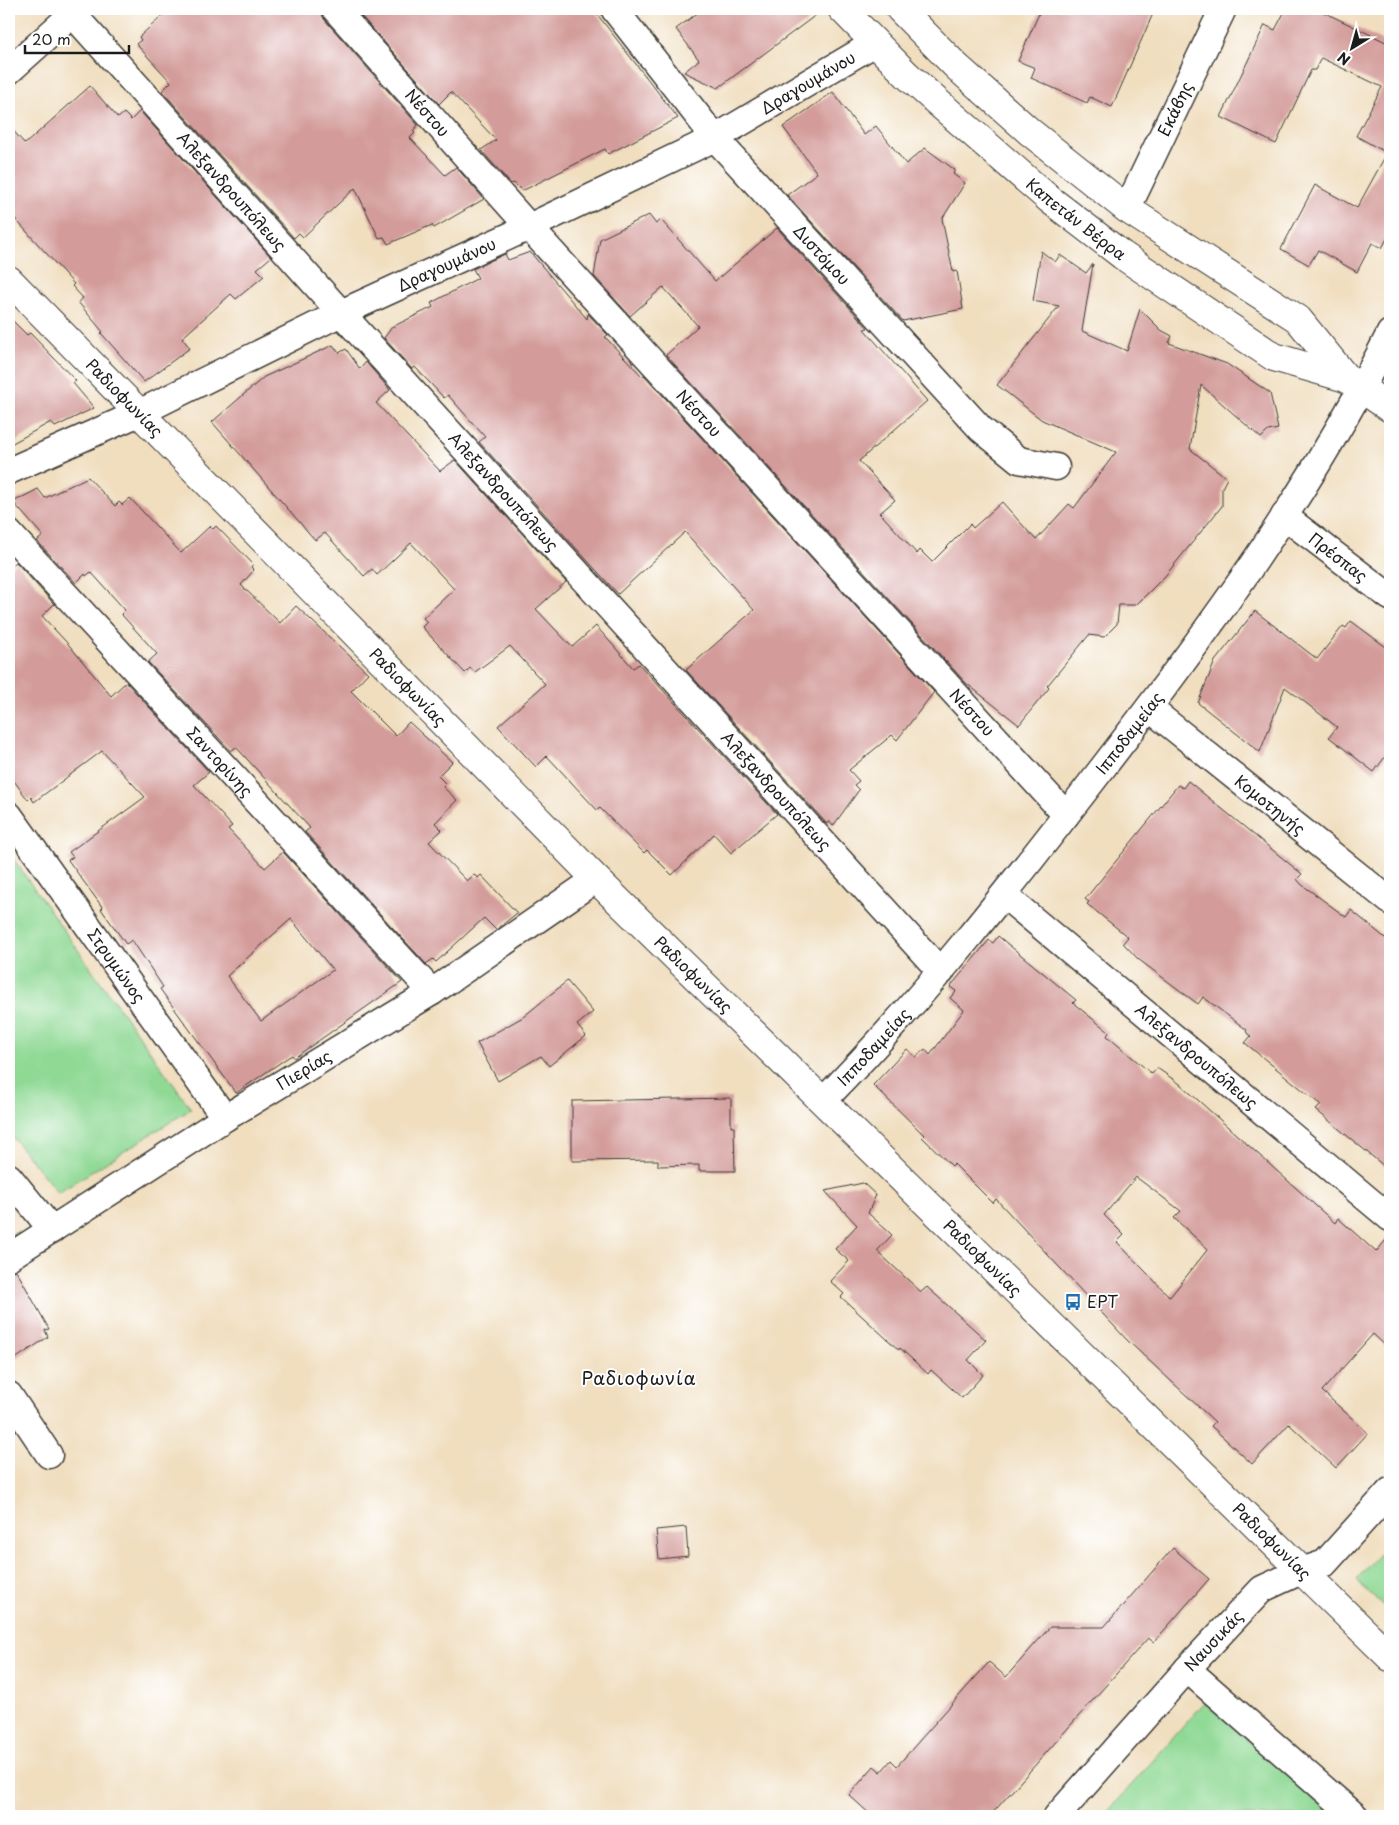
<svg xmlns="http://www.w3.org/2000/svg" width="1399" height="1825" font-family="'Playpen Sans',sans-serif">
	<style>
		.green { fill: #90d995; stroke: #567a58 }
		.building { fill: #d39b9a; fill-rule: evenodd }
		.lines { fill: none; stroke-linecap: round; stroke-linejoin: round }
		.street-casing { stroke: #3c3934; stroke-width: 29 }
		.secondary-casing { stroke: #3c3934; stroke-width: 30 }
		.street { stroke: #fff; stroke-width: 26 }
		.secondary { stroke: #fff; stroke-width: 28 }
		.labels { text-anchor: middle; stroke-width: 4; stroke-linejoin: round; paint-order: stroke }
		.street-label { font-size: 16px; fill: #1c1c1c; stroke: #fff }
		.poi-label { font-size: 16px; fill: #1c1c1c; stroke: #fff; text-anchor: start }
		.neighbourhood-label { font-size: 18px; letter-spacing: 1px; fill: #1c1c1c; stroke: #fff }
	</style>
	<rect width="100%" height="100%" fill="#fff"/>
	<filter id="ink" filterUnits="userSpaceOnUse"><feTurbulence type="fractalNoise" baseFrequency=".02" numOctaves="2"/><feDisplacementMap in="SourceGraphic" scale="10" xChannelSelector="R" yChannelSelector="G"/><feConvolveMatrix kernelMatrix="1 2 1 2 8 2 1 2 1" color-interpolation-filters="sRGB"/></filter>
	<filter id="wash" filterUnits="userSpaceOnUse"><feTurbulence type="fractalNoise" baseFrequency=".0096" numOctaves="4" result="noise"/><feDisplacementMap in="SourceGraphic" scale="20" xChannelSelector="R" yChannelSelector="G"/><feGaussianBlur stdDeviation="1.12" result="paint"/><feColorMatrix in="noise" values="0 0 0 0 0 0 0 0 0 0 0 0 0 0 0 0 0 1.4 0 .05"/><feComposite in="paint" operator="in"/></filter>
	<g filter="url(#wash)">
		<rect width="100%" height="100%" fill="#f0debf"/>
		<path class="green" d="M 9,853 L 191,1109 L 58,1193 L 9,1133 Z
			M 1390,1542 L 1390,1612 L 1356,1580 Z
			M 1205,1702 L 1334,1816 L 1104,1816 Z"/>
		<g id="blocks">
			<path class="building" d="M 170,9 L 320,9 L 324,19 L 418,125 L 413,131 L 415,133 L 410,138 L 445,175 L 456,167 L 484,199 L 434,228 L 432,225 L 388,244 L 384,237 L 379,238 L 355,188 L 303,237 L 299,233 L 294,238 L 162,91 L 171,82 L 136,44 L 141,40 L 139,37 Z
				M 355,9 L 593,9 L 678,118 L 608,154 L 605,149 L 522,191 L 514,183 L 511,184 L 481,150 L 496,140 L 451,92 L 439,104 Z
				M 703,9 L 824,9 L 718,88 L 684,72 L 699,60 L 676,29 Z
				M 1041,9 L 1155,9 L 1112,107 L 1090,97 L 1087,103 L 1031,78 L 1035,68 L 1018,61 Z
				M 1286,9 L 1317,9 L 1390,44 L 1390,233 L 1382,248 L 1372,243 L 1357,272 L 1318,250 L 1309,265 L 1281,249 L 1315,185 L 1357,208 L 1387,153 L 1356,136 L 1382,87 L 1321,58 L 1315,70 L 1311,70 L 1276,144 L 1221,117 L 1265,25 L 1275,30 Z
				M 90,86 L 118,118 L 124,113 L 131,120 L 140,111 L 271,257 L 257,269 L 264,276 L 236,299 L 231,294 L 182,338 L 190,348 L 144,382 L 101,333 L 103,332 L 78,302 L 83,298 L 72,286 L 74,284 L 9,212 L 9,126 L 25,144 Z
				M 833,92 L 864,135 L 876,126 L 906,164 L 925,148 L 955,170 L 953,174 L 965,183 L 942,219 L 953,272 L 957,271 L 963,309 L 903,321 L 787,195 L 817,173 L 783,127 Z
				M 649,215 L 656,224 L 661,220 L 715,281 L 777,228 L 868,328 L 864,329 L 927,401 L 859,461 L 895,500 L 880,513 L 917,554 L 920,550 L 932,562 L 970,524 L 973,528 L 1002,502 L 1036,540 L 1069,504 L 1074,508 L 1116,452 L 1042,420 L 997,385 L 1059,306 L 1033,301 L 1041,251 L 1055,262 L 1060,255 L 1086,273 L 1093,264 L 1082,331 L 1127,351 L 1140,309 L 1161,330 L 1172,336 L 1169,343 L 1227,364 L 1270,393 L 1278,429 L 1268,431 L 1261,438 L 1201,385 L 1190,449 L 1227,478 L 1222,488 L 1222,506 L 1165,576 L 1136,605 L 1119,605 L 1117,624 L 1104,637 L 1089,635 L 1047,686 L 1049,688 L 1019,725 L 966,683 L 666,355 L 698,326 L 663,287 L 630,316 L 594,276 L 600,239 Z
				M 530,252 L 587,319 L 588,314 L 608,335 L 605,337 L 642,376 L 644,375 L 934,692 L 897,740 L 892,735 L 849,770 L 859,781 L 854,785 L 859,790 L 833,826 L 829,821 L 827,824 L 686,670 L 754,610 L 685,532 L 618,594 L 479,442 L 485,437 L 448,395 L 444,398 L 415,367 L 412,369 L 384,338 L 392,327 L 433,307 L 431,303 L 478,278 L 473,269 L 505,254 L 508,260 Z
				M 9,317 L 27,335 L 30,333 L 76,381 L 73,383 L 94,408 L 55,427 L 51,422 L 9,445 Z
				M 333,345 L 339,353 L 346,349 L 360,369 L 366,362 L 390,390 L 376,403 L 440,471 L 455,460 L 566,582 L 536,609 L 572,647 L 596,626 L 633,668 L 639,664 L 777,814 L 731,853 L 714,834 L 672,875 L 647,850 L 644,853 L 600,808 L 597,810 L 547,756 L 536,767 L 498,726 L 545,684 L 510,646 L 475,672 L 470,668 L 465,673 L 422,627 L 427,622 L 423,618 L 454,589 L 411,543 L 377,575 L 372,569 L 364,576 L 325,533 L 315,540 L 212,422 L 264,377 Z
				M 88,477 L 115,506 L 119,502 L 122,505 L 130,498 L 181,553 L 210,526 L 213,529 L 216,526 L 253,564 L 251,567 L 254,570 L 241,585 L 280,623 L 296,606 L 368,673 L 351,691 L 396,736 L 409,722 L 452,762 L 438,776 L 446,784 L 443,787 L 457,800 L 435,823 L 442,830 L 429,842 L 467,881 L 474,875 L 478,878 L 481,875 L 517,913 L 496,930 L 484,918 L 436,962 L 433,959 L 426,964 L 305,832 L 310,828 L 236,747 L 231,751 L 148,662 L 157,654 L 121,614 L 125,610 L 91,572 L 86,576 L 85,574 L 76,583 L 37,541 L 43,536 L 13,502 L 38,489 L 45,498 Z
				M 16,562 L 54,604 L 42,616 L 69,645 L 111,696 L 126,682 L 209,772 L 194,785 L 232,826 L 228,829 L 265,868 L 283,852 L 402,982 L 294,1058 L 292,1055 L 287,1058 L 236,1093 L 160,989 L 163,987 L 132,940 L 126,944 L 101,909 L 103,908 L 68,860 L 73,857 L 69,852 L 145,797 L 102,751 L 34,802 L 31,797 L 28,800 L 9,774 L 9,569 ZM 291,919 L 333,970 L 261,1021 L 227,976 Z
				M 1255,611 L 1317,659 L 1343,626 L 1346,628 L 1351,621 L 1390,650 L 1384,657 L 1390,662 L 1390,750 L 1374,772 L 1329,737 L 1337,727 L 1285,687 L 1260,752 L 1198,703 L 1215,661 Z
				M 1188,781 L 1302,874 L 1297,879 L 1301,884 L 1346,917 L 1351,910 L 1390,942 L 1390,1171 L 1316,1110 L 1321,1105 L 1245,1043 L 1251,1036 L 1246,1032 L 1247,1030 L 1203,997 L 1198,1004 L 1138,959 L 1123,943 L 1128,937 L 1087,904 L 1089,902 L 1085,899 L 1178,785 L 1183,788 Z
				M 998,936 L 1076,1000 L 1073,1003 L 1109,1032 L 1107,1036 L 1152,1074 L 1157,1068 L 1180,1084 L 1335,1223 L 1338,1218 L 1376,1252 L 1390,1235 L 1390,1350 L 1373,1334 L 1322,1391 L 1368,1433 L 1336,1468 L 1289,1424 L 1252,1464 L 1211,1426 L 1215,1422 L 1127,1340 L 996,1199 L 993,1203 L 954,1164 L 952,1166 L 922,1137 L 924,1135 L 873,1085 L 907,1049 L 916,1057 L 925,1049 L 930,1055 L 964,1010 L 950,998 L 956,991 L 950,987 L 989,940 L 993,943 ZM 1136,1177 L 1181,1211 L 1174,1218 L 1208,1249 L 1170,1297 L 1117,1242 L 1124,1235 L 1104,1215 Z
				M 567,981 L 593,1012 L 577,1025 L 586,1036 L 549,1066 L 541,1056 L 498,1081 L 477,1043 L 523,1017 Z
				M 731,1098 L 731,1127 L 734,1127 L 735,1171 L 699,1171 L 699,1165 L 658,1166 L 658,1160 L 572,1161 L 572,1101 Z
				M 863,1183 L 876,1195 L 868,1213 L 892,1235 L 877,1251 L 921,1292 L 927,1287 L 986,1340 L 968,1360 L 983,1375 L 962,1398 L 931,1370 L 928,1374 L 900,1348 L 899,1350 L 841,1297 L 844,1294 L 830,1281 L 849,1261 L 835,1249 L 857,1225 L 825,1191 Z
				M 16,1270 L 49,1329 L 45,1330 L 48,1337 L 9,1363 L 9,1272 Z
				M 686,1527 L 688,1556 L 659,1559 L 656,1530 Z
				M 1173,1548 L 1209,1579 L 1154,1642 L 1148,1638 L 990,1816 L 872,1816 L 849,1795 L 874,1766 L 881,1772 L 891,1760 L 897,1766 L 989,1662 L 1006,1677 L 1050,1627 L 1104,1627 Z"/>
		</g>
	</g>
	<g filter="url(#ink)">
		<use href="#blocks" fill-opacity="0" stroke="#3c3934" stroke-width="1"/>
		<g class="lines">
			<g class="street-casing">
				<g id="street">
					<path id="s1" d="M 68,9 L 341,313 L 941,972"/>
					<path id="s2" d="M 335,9 L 529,227 L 1066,815"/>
					<path id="s3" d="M 614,9 L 715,138 L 981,429 L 1019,460 L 1056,467"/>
					<path d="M 9,71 L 78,9"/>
					<path id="s4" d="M 1127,209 L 1223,9"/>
					<path id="s5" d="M 9,471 L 139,413 L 341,313 L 529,227 L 715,138 L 875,43"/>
					<path id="s6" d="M 1284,516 L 1390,597"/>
					<path id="s7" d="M 9,533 L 432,992"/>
					<path id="s8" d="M 1149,708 L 1390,901"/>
					<path id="s9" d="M 9,815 L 225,1118"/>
					<path id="s10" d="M 1004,895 L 1390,1218"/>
					<path id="s11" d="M 823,1101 C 924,998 1013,884 1101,770 C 1208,632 1312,490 1390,333"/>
					<path d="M 9,1177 L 52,1230"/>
					<path id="s12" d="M 9,1257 L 225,1118 L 432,992 L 596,879"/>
					<path d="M 9,1395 L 49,1455"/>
					<path d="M 1187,1669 L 1355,1816"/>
					<path id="s13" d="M 1057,1816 L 1187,1669 L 1262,1589 L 1301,1571 L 1325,1563 L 1390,1491"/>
				</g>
			</g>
			<g class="secondary-casing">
				<g id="secondary">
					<path id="s14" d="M 842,9 L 907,75 L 935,100 L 1049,199 L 1122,255 L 1274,357 L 1346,378 L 1390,408"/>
					<path d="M 900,9 L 956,66 L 1030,132 L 1127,209 L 1298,319 L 1346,378"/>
					<path id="s15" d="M 9,280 L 596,879 L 1390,1657"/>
				</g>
			</g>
			<use href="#street" class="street"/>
			<use href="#secondary" class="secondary"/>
		</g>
	</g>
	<defs>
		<g id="bus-bare" transform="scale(1.35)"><path d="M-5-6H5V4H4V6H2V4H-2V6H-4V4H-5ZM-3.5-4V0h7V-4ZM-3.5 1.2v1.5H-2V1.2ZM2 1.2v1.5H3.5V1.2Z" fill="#1f6fb2" stroke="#fff" stroke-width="2.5" paint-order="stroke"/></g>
	</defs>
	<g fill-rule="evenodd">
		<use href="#bus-bare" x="1073" y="1302"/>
	</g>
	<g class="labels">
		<g class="street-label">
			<text dy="6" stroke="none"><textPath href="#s5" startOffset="889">Δραγουμάνου</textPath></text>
			<text dy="6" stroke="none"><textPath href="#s4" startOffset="111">Εκάβης</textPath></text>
			<text dy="6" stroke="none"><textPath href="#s2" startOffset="139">Νέστου</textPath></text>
			<text dy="6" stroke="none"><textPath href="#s1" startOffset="245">Αλεξανδρουπόλεως</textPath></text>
			<text dy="6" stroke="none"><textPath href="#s14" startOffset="315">Καπετάν Βέρρα</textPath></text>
			<text dy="6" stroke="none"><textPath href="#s3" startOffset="322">Διστόμου</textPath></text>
			<text dy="6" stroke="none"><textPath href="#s5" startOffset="484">Δραγουμάνου</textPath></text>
			<text dy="6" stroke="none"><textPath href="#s15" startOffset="165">Ραδιοφωνίας</textPath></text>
			<text dy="6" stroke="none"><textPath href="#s2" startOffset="544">Νέστου</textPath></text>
			<text dy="6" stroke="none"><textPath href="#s1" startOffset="650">Αλεξανδρουπόλεως</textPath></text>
			<text dy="6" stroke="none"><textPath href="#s6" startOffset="68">Πρέσπας</textPath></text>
			<text dy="6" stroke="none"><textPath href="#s15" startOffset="570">Ραδιοφωνίας</textPath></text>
			<text dy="6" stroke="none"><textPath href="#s2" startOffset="949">Νέστου</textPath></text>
			<text dy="6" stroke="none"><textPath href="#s11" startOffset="479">Ιπποδαμείας</textPath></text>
			<text dy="6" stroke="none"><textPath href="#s7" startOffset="311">Σαντορίνης</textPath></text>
			<text dy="6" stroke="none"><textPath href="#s1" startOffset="1055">Αλεξανδρουπόλεως</textPath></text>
			<text dy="6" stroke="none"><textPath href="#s8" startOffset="155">Κομοτηνής</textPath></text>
			<text dy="6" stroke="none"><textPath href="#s9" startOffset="185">Στρυμώνος</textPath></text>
			<text dy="6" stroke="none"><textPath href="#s15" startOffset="975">Ραδιοφωνίας</textPath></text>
			<text dy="6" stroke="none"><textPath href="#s11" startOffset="74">Ιπποδαμείας</textPath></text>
			<text dy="6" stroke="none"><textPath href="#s10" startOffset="251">Αλεξανδρουπόλεως</textPath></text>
			<text dy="6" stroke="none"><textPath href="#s12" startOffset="349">Πιερίας</textPath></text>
			<text dy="6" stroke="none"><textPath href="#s15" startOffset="1380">Ραδιοφωνίας</textPath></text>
			<text dy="6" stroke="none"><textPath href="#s15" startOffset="1785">Ραδιοφωνίας</textPath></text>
			<text dy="6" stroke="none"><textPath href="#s13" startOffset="235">Ναυσικάς</textPath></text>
		</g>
		<g class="poi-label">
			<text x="1087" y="1308">ΕΡΤ</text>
		</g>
		<g class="neighbourhood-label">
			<text x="639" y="1385">Ραδιοφωνία</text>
		</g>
	</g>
	<rect width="1399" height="1825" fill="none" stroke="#fff" stroke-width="30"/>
	<g transform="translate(1352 48) rotate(217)" stroke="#ffffff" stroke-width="4" paint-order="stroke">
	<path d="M0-4L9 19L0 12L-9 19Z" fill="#1c1c1c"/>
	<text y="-8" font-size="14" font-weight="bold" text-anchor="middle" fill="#1c1c1c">N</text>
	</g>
	<path d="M25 45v8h104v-8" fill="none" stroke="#1c1c1c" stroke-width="2.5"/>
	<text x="32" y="45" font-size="15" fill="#1c1c1c" stroke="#ffffff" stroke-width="4" paint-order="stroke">20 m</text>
</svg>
